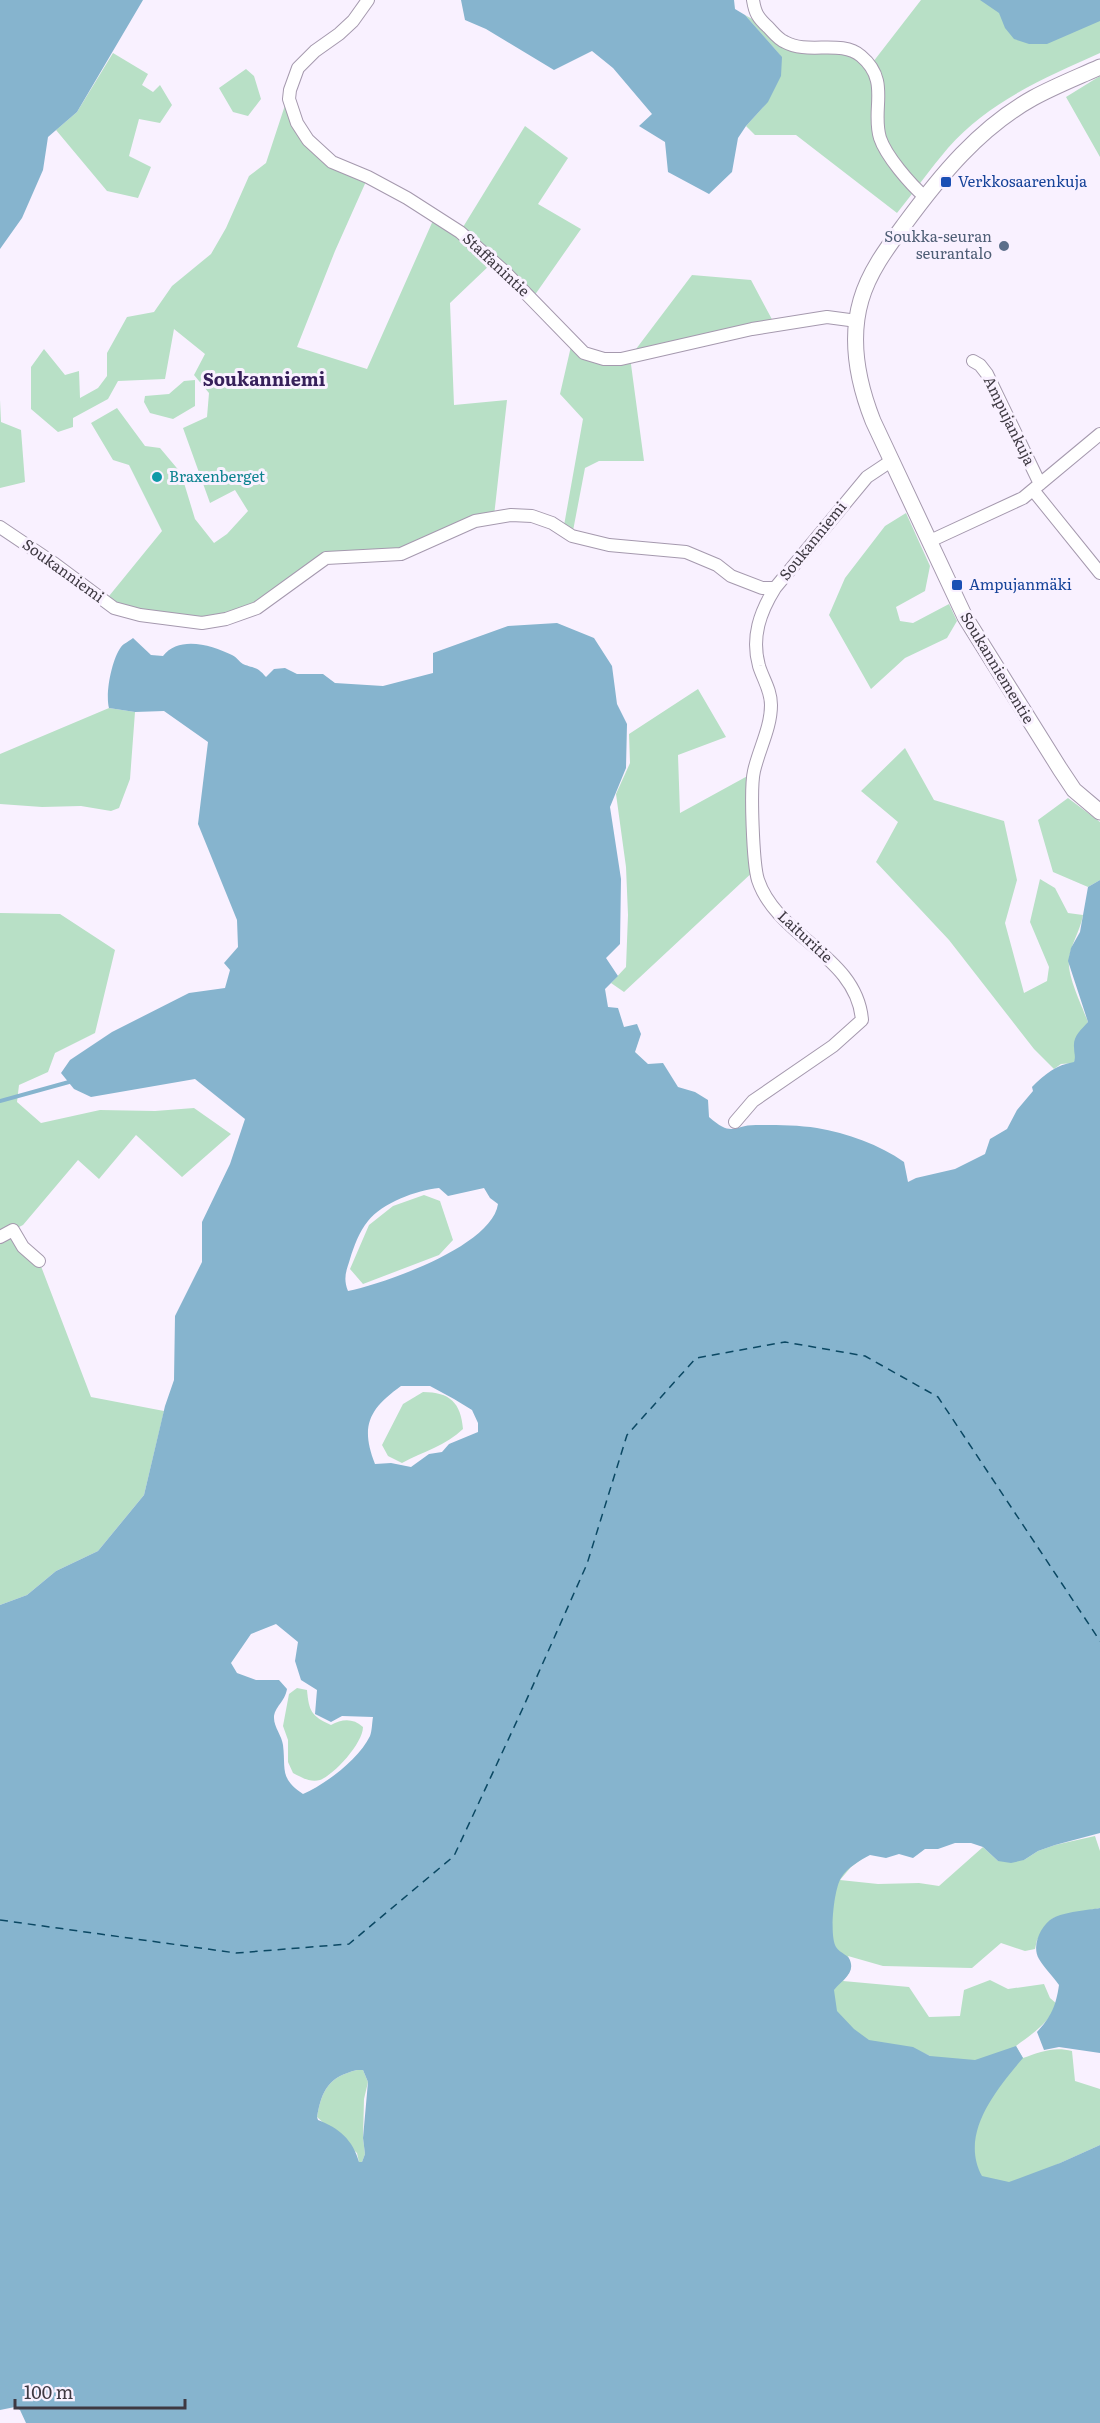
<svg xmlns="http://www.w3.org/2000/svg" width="1100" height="2423" font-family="Literata,serif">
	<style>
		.green { fill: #b8e0c6 }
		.water { fill: #86b4ce; fill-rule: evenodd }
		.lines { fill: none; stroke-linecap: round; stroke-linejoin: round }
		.stream { stroke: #86b4ce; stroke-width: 4 }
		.ferry { stroke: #0b4863; stroke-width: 1.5; stroke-dasharray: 8 6; stroke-linecap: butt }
		.minor-casing { stroke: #a599ae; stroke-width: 14 }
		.tertiary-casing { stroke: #a599ae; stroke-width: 17 }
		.minor { stroke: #fff; stroke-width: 12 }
		.tertiary { stroke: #fff; stroke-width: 15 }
		.transit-dot { fill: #1a4fb4; stroke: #f9f1ff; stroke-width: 2 }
		.service-dot { fill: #5c6f8a; stroke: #f9f1ff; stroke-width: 2 }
		.culture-dot { fill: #0f9aa8; stroke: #f9f1ff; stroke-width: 2 }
		.labels { text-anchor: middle; stroke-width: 6; stroke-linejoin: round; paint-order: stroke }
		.transit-label { font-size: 15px; fill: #164399; stroke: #f9f1ff; text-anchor: start }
		.service-label { font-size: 15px; fill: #4e5e75; stroke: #f9f1ff; text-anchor: end }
		.street-label { font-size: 15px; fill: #3e3942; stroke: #f9f1ff }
		.culture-label { font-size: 15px; fill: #0d838f; stroke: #f9f1ff; text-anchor: start }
		.quarter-label { font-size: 18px; font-weight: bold; fill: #36205a; stroke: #f9f1ff }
	</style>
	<rect width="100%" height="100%" fill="#f9f1ff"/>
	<path class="green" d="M 921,0 L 1100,0 L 1100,53 C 1046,77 988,102 948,148 C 930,169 914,192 897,213 L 796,135 L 755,135 L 746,126 L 764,106 L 780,55 L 745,15 L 784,37 L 823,46 L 873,62 Z
		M 113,53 L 148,74 L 142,85 L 153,92 L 160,85 L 172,105 L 160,123 L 139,119 L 129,156 L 151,167 L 138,198 L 107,191 L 56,130 L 77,112 Z
		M 246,69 L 254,76 L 261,99 L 248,116 L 233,112 L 219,88 Z
		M 1100,76 L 1100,157 L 1066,97 Z
		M 290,90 L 293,111 L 332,162 L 368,177 L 335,251 L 297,347 L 367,369 L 435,216 L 460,232 L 525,126 L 568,158 L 538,204 L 581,229 L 532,299 L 493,262 L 450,303 L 454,405 L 507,400 L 494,516 L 418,548 L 326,558 L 257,608 L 202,623 L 105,601 L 162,531 L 129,465 L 113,460 L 91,423 L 117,408 L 145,446 L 160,448 L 181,473 L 195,519 L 214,543 L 227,534 L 248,511 L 235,490 L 210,503 L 183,428 L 207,417 L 209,393 L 194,375 L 205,354 L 174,329 L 165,379 L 118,381 L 108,399 L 73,418 L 73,427 L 58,432 L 31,409 L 31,367 L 44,349 L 65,375 L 79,371 L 80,398 L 98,388 L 107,376 L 107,353 L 127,317 L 154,312 L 172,286 L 211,254 L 226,228 L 249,176 L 266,163 Z
		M 692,275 L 751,280 L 775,325 L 630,357 L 644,461 L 599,461 L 585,468 L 572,536 L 563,531 L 583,419 L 560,394 L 572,342 L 584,353 L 630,357 Z
		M 195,380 L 195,406 L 173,419 L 150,413 L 144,402 L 145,396 L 169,394 L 184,381 Z
		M 0,400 L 1,422 L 21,430 L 25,482 L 0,488 Z
		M 906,513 L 930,566 L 925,591 L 896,607 L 900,621 L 913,623 L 949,604 L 957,621 L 947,638 L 905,658 L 871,689 L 829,615 L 845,578 L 885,526 Z
		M 698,689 L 726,737 L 678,755 L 680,813 L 753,773 L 756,869 L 624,992 L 611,983 L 626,967 L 628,915 L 626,867 L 616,794 L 630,763 L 629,734 Z
		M 109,708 L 135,712 L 130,779 L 119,808 L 111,811 L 81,806 L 42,807 L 0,804 L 0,754 Z
		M 905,748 L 934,800 L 1004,821 L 1017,880 L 1005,923 L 1024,993 L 1047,981 L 1049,967 L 1030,922 L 1040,879 L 1055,888 L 1068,913 L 1083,915 C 1080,932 1070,945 1069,960 C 1067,976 1082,1006 1088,1022 L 1074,1047 L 1076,1056 L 1074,1063 L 1061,1064 L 1054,1069 L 1034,1049 L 949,940 L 876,862 L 898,822 L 861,791 Z
		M 1068,798 L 1100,822 L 1100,880 L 1088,887 L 1053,872 L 1038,820 Z
		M 0,913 L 60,914 L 115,950 L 95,1033 L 55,1053 L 48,1072 L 19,1085 L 17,1102 L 41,1123 L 100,1110 L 155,1111 L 194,1108 L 231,1134 L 182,1177 L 136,1135 L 99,1179 L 78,1160 L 23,1225 L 13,1230 L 39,1261 L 91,1397 L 164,1411 L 144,1495 L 98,1551 L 56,1571 L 27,1595 L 0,1605 Z
		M 424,1195 L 440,1201 L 453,1240 L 439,1255 L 363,1284 L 350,1269 L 369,1225 L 393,1206 Z
		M 423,1392 C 450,1392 461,1403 463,1429 C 447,1445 422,1452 402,1463 L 388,1456 L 382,1445 L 403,1404 Z
		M 297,1688 L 307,1690 C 309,1711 311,1716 331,1725 C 342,1719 353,1718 363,1727 C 363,1743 334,1775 320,1780 C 310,1783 301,1777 293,1773 L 288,1762 L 288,1740 L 283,1726 L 289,1694 Z
		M 1095,1836 L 1100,1851 L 1100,1908 L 1053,1918 L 1037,1940 L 1035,1949 L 1025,1951 L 1001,1943 L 972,1968 L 883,1966 L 848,1956 C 854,1968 849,1973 843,1981 L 909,1987 L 929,2017 L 960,2016 L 964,1990 L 990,1980 L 1008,1989 L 1044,1984 L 1050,1998 L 1057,2004 C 1048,2024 1033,2033 1016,2046 L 1023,2058 C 1040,2052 1054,2046 1072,2051 L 1075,2081 L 1100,2089 L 1100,2145 L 1058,2164 L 983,2210 L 930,2056 L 913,2048 L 835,2050 L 811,1861 L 862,1859 L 851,1867 L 840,1880 L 878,1884 L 919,1883 L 939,1886 L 983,1847 L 998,1861 L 1024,1860 L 1038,1851 L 1055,1845 Z
		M 357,2070 L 363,2070 L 368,2082 L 364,2099 L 363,2138 L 365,2154 L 362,2162 L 359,2162 L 357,2153 L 317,2117 C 322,2089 329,2077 357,2070 Z"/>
	<path class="water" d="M 0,0 L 143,0 L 77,112 L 48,137 L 43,170 L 22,218 L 0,249 Z
		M 461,0 L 734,0 L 735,9 L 745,15 L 782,57 L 781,76 L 768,102 L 746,126 L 738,138 L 732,172 L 709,194 L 668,172 L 665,142 L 639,126 L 652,114 L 613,68 L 592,51 L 554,70 L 486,29 L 465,20 Z
		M 980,0 L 1100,0 L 1100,21 L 1047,44 L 1029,44 L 1014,39 L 1005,28 L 999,13 Z
		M 557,623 L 594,638 L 612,666 L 617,704 L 627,724 L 626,768 L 610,807 L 621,879 L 620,944 L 606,958 L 618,976 L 605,989 L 608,1007 L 618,1008 L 624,1027 L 637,1024 L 641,1034 L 635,1052 L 648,1064 L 663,1063 L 678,1087 L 695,1092 L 708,1100 L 709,1117 C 733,1138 733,1125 756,1125 C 776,1125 798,1125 817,1128 C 847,1133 880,1145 904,1162 L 908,1182 L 916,1178 L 955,1169 L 985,1154 L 990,1139 L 1007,1129 L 1017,1110 L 1033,1091 L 1032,1087 C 1045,1074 1056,1065 1074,1062 C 1076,1056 1074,1054 1074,1047 C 1073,1036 1081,1030 1088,1022 L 1068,961 L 1071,948 L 1080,932 L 1088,887 L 1100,880 L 1100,1833 L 1055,1845 L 1038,1851 L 1024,1860 L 1011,1863 L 998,1861 L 983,1847 L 971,1843 L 955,1843 L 938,1849 L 925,1849 L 913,1858 L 899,1854 L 886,1858 L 870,1855 C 859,1861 848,1867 841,1878 C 834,1889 829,1935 836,1947 C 840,1954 850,1954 851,1964 C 853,1975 840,1982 834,1990 L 837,2011 L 854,2029 L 869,2040 L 913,2047 L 930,2056 L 975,2060 L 1016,2046 L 1023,2058 C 996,2090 959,2134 982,2176 L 1009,2182 L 1060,2163 L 1100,2145 L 1100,2423 L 26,2423 L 20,2410 L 15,2407 L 0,2410 L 0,1605 L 27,1595 L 56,1571 L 98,1551 L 144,1495 L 165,1406 L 174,1380 L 175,1316 L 202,1262 L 202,1222 L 230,1164 L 245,1119 L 195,1079 L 91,1097 L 74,1089 L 61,1073 L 70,1060 L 112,1032 L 189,993 L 225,988 L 230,970 L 224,963 L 238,947 L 237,920 L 198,824 L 208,742 L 164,711 L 135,712 L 109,708 C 105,693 112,659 121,647 C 124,643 130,641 133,638 L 151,655 L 163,656 C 179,635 212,645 232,655 C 237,657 239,662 243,664 C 255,669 257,666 266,677 L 274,669 L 285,668 L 297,674 L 323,674 L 335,683 L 383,686 L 433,673 L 433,653 L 508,626 ZM 439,1188 L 448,1196 L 484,1188 L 490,1198 L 498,1204 C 492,1246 386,1283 348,1291 C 343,1278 346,1272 350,1259 C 354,1246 359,1232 368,1221 C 382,1203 417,1190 439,1188 ZM 401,1386 L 430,1386 L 454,1399 L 472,1410 L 478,1423 L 478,1432 L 449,1444 L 442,1452 L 429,1454 L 411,1467 L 391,1463 L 375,1464 C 360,1426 369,1409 401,1386 ZM 276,1624 L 298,1642 L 295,1661 L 301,1680 L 317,1690 L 315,1714 L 331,1722 L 342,1716 L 373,1717 C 372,1723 372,1731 370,1736 C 359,1759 326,1784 303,1794 C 279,1778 286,1769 283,1745 C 282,1736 274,1727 274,1718 C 274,1707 285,1702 287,1689 L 279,1680 L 256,1680 L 237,1673 L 231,1663 L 251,1634 ZM 357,2070 L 363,2070 L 368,2082 L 363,2138 L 365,2154 L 362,2162 L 359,2162 C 353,2140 339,2128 318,2120 L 317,2117 C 322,2089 329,2077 357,2070 Z
		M 1100,1908 L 1100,2053 L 1059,2047 L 1044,2050 L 1037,2032 C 1051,2017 1056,2006 1059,1985 C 1053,1976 1044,1968 1039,1959 C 1031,1946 1041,1925 1053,1918 C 1064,1912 1088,1910 1100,1908 Z"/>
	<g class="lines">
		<path class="stream" d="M 0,1101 L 69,1082"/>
		<path class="ferry" d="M 0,1920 L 236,1953 L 349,1944 L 454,1856 L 522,1710 L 587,1564 L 627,1435 L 696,1358 L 785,1342 L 865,1356 L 938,1397 L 1100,1641"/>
		<g class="minor-casing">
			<path id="minor" d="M 368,0 L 353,21 L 339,34 L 315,51 L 298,68 L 290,90 L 289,99 L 297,123 L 308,140 L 332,162 L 368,177 L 407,198 L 460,232 L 504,271 L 584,353 L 604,359 L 621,359 L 752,329 L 827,317 L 857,321
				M 753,0 C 755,13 758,18 768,27 C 773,32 778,39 785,42 C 808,55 841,39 861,56 C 891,81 871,109 880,138 C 886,156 910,184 925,197
				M 973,361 L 980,365 L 987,374 L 1040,484
				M 1033,490 L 1100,573
				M 0,527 L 55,564 L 114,608 L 140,615 L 202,623 L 226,619 L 257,608 L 326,558 L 401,554 L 475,521 L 511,515 L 532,516 L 552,523 L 572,536 L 609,545 L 686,552 L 717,565 L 731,576 L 762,588 L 775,588 L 867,477 L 891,461
				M 930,541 L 1023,498 L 1100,434
				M 735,1122 L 753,1101 L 833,1046 L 862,1020 C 857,956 777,937 758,880 C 753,864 750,788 754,771 C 759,749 771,728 771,705 C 771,690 763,679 759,666 C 751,637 760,612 775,588
				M 0,1237 L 13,1230 L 23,1247 L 39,1261"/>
		</g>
		<g class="tertiary-casing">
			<path id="tertiary" d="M 1100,67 C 1078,77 1055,86 1033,98 C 979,128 940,176 904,225 C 887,248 869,272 861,300 C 849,341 858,383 873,421 L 965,617 L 1060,769 L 1074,790 L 1100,812"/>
		</g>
		<use href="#minor" class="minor"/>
		<use href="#tertiary" class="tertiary"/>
	</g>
	<g class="transit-dot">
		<rect x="940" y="176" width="12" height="12" rx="3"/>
		<rect x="951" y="579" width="12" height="12" rx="3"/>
	</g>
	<circle class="service-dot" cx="1004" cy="246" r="6"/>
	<circle class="culture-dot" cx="157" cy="477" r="6"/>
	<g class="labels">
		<g class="transit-label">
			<text x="958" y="187">Verkkosaarenkuja</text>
			<text x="969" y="590">Ampujanmäki</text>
		</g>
		<g class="service-label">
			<text x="992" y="242">Soukka-seuran<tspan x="992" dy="17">seurantalo</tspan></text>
		</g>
		<g class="street-label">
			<text transform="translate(496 265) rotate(43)" y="5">Staffanintie</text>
			<text transform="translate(1009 421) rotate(64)" y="5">Ampujankuja</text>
			<text transform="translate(813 541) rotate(-51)" y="5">Soukanniemi</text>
			<text transform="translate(63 571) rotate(36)" y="5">Soukanniemi</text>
			<text transform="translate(997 668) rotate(59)" y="5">Soukanniementie</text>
			<text transform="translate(805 937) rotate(43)" y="5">Laituritie</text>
		</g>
		<g class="culture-label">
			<text x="169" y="482">Braxenberget</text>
		</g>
		<g class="quarter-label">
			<text x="264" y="386">Soukanniemi</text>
		</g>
	</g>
	<path d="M15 2399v9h170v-9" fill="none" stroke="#3e3942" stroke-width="3"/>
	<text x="24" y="2399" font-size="18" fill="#3e3942" stroke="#f9f1ff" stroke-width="4.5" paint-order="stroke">100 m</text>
</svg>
